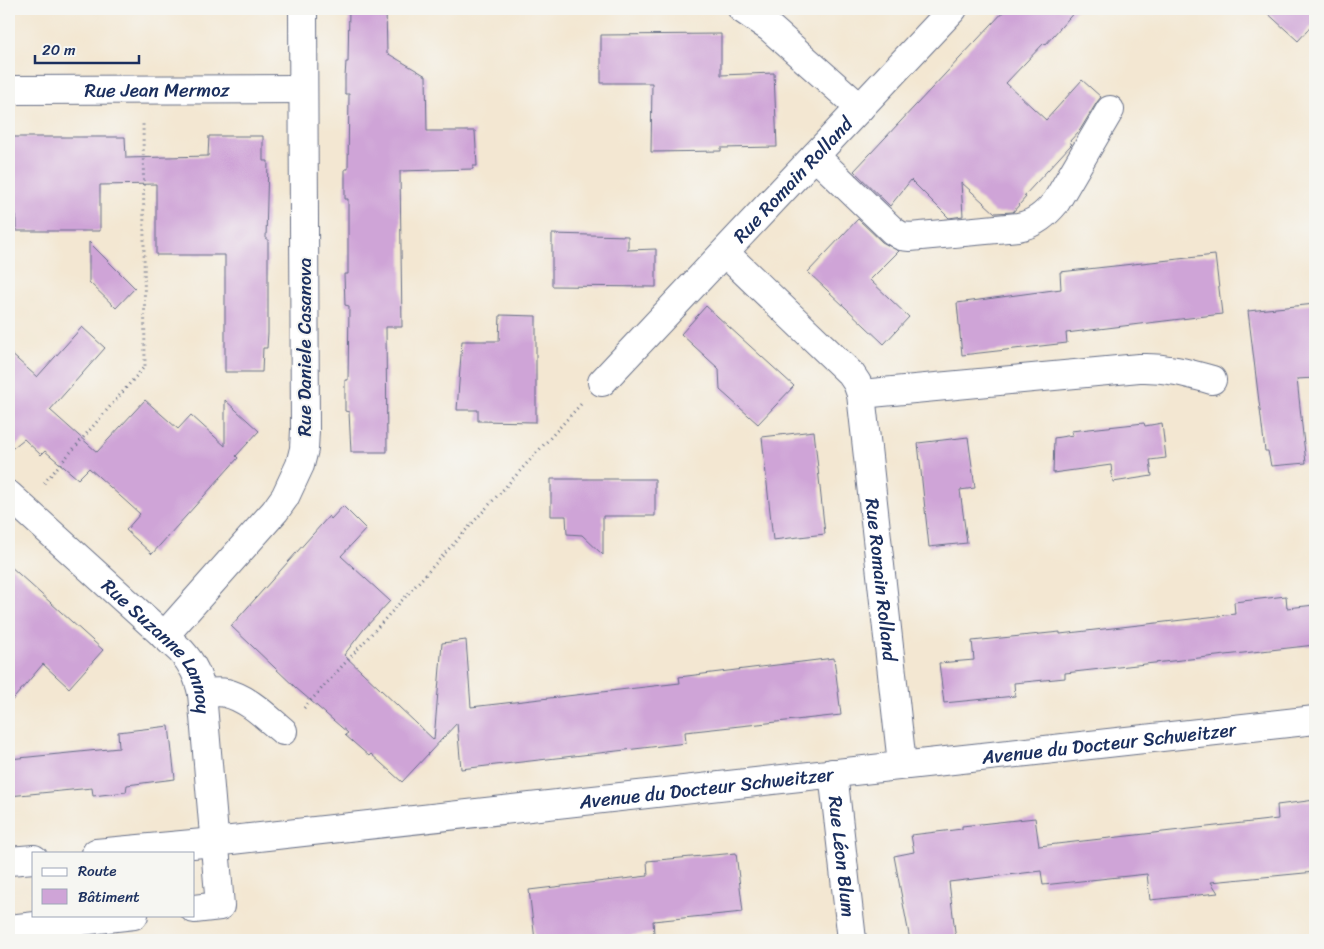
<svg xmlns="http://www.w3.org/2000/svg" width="1324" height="949" font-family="Sriracha,sans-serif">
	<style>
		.building { fill: #cfa4d7 }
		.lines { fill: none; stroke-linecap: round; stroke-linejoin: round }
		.minor-casing { stroke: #676f87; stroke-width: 30 }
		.path { stroke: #676f87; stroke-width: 3; stroke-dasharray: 1 4; stroke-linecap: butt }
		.minor { stroke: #fff; stroke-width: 28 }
		.labels { text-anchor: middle; stroke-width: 4; stroke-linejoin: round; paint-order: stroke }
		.street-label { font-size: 19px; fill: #1b2f5e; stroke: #f6f6f2 }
	</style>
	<rect width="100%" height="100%" fill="#f6f6f2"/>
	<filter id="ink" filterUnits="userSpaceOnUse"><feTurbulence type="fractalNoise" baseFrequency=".02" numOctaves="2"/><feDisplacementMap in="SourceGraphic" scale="10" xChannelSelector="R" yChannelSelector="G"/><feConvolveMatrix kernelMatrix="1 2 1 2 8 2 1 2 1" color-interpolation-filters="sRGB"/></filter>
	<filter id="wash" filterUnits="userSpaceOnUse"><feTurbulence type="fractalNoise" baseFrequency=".0096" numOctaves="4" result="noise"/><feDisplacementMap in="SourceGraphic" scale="20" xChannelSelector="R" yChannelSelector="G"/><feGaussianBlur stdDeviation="1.12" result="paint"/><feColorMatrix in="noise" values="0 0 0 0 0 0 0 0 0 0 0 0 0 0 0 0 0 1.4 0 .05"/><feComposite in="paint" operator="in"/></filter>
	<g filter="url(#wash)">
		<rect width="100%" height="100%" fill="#f3e7d2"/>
		<g id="blocks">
			<path class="building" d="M 349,9 L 386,9 L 387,53 L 426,76 L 427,131 L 475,131 L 477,166 L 473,166 L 473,169 L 400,171 L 402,327 L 386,327 L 387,452 L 351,452 L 349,412 L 345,411 L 345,380 L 348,380 L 349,306 L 345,305 L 344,274 L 348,274 L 348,199 L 345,199 L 345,169 L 348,169 L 349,94 L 345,94 L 345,77 L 346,62 L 348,62 Z
				M 1006,9 L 1077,9 L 1045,45 L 1044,43 L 1006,83 L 1046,120 L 1082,80 L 1101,97 L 1097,102 L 1080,130 L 1069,142 L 1072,144 L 1070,146 L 1024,196 L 1026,197 L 1013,212 L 995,213 L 961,182 L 963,216 L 949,218 L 911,180 L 890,206 L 854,171 Z
				M 1263,9 L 1315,9 L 1315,22 L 1298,41 Z
				M 721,34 L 721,75 L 774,73 L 777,147 L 721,148 L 721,151 L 651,152 L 652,83 L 601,83 L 601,35 Z
				M 209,136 L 263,136 L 263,161 L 268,161 L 266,239 L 268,239 L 268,333 L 267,348 L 263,348 L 262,372 L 225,372 L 225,255 L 156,255 L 156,184 L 100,185 L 100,231 L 16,231 L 15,185 L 9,185 L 9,137 L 125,137 L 126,158 L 208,156 Z
				M 858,219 L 882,242 L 899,251 L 870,280 L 909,317 L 884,344 L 808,272 Z
				M 552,234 L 628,236 L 628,250 L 656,249 L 656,287 L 552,286 Z
				M 89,242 L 135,288 L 116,308 L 89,282 Z
				M 1215,255 L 1222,314 L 1066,333 L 1067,343 L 962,355 L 957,303 L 1061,289 L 1060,272 Z
				M 1315,304 L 1315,378 L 1297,379 L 1306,463 L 1271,466 L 1268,451 L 1265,451 L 1248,311 Z
				M 706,306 L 794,386 L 758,424 L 720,390 L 719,369 L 681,334 Z
				M 500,315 L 536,316 L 536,422 L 478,421 L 478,410 L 457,410 L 462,341 L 499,341 Z
				M 82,327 L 105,348 L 50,410 L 97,452 L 145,400 L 178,429 L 191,415 L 225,446 L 225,400 L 259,431 L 236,456 L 238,458 L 152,554 L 126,530 L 140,514 L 89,468 L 78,479 L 45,451 L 41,455 L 24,439 L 9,451 L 9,352 L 37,377 Z
				M 1144,423 L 1145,426 L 1162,423 L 1166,458 L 1150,460 L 1152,476 L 1113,482 L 1111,465 L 1053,473 L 1054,438 L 1073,435 L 1071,431 Z
				M 814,431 L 825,534 L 773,540 L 762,437 Z
				M 968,437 L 975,488 L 960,490 L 967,543 L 929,547 L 918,443 Z
				M 551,479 L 655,479 L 655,516 L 603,516 L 603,555 L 582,535 L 567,534 L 566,516 L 551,516 Z
				M 343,506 L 366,529 L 341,556 L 390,601 L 364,629 L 344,655 L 434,740 L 442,643 L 466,640 L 471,707 L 680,683 L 679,677 L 834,658 L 841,715 L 685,732 L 686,743 L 461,769 L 457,723 L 402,782 L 371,754 L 369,756 L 345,735 L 348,733 L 296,688 L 231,626 L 329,516 L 331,519 Z
				M 9,565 L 103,650 L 69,688 L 43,664 L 9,704 Z
				M 1286,596 L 1287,608 L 1315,605 L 1315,645 L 1065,673 L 1065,678 L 1014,683 L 1015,696 L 944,703 L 939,663 L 974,660 L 972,641 L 1060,632 L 1060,634 L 1235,614 L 1234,602 Z
				M 169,726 L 175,779 L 127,785 L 126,792 L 93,796 L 92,788 L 9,796 L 9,759 L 119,748 L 118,732 Z
				M 1315,800 L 1315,872 L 1211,882 L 1218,893 L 1150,900 L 1147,874 L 1043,885 L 1041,871 L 949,882 L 956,940 L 910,940 L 894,856 L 914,852 L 911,835 L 962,829 L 962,826 L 1035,818 L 1039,846 L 1278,819 L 1277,805 Z
				M 736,853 L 743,912 L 653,921 L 654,933 L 588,940 L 535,940 L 529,890 L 648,876 L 647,861 Z"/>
		</g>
	</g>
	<g filter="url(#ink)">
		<use href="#blocks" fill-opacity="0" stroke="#676f87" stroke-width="1"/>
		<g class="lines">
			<g class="minor-casing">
				<g id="minor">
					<path d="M 742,9 L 770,28 L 860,108"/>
					<path id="s1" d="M 9,90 L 303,89"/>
					<path d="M 815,156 L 893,231 L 901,236 L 910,237 L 1018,227 C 1035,224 1046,214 1056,202 L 1110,110"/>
					<path id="s2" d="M 725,253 L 851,374 L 857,383 L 861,394 L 902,764"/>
					<path id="s3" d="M 602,382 L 953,9"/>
					<path d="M 861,394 L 1139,368 C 1165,367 1188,373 1212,380"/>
					<path id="s4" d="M 9,495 L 181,651 C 193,664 198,676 202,693 L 220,906 L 194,909"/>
					<path d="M 164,636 L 275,511 L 285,497 L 300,465 L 304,449 L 305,430 L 303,9"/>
					<path d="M 202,693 C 210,693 219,691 226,693 C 248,698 266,717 283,731"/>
					<path id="s5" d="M 833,773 L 852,940"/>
					<path id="s6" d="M 96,853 L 214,842 L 1315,720"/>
					<path d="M 9,861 L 34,859"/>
					<path d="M 9,929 L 134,915"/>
				</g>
			</g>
			<path class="path" d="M 44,483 L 145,366 L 143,121
				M 304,708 L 581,404"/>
			<use href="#minor" class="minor"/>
		</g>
	</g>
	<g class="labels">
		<g class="street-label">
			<text dy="7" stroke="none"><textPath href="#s1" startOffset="148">Rue Jean Mermoz</textPath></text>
			<text dy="7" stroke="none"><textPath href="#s3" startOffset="278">Rue Romain Rolland</textPath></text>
			<text transform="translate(304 347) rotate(-90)" y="7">Rue Daniele Casanova</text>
			<text dy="7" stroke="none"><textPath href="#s2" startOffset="384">Rue Romain Rolland</textPath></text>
			<text dy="7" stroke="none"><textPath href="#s4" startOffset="215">Rue Suzanne Lannoy</textPath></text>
			<text dy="7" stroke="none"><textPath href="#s6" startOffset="1019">Avenue du Docteur Schweitzer</textPath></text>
			<text dy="7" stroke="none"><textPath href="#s6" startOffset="614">Avenue du Docteur Schweitzer</textPath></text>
			<text dy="7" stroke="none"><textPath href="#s5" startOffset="84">Rue Léon Blum</textPath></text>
		</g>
	</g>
	<rect width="1324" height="949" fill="none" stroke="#f6f6f2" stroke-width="30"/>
	<rect x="32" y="852" width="162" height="65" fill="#f6f6f2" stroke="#9ea6b7"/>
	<rect x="42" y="868" width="25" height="8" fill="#ffffff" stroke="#9ea6b7"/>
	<text x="78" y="876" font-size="15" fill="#1b2f5e">Route</text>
	<rect x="42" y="889" width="25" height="15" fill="#cfa4d7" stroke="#9ea6b7"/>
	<text x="78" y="902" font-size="15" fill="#1b2f5e">Bâtiment</text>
	<path d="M35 55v8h104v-8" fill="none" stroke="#1b2f5e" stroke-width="2.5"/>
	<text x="42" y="55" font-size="15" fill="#1b2f5e" stroke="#f6f6f2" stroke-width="4" paint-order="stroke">20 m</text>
</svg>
